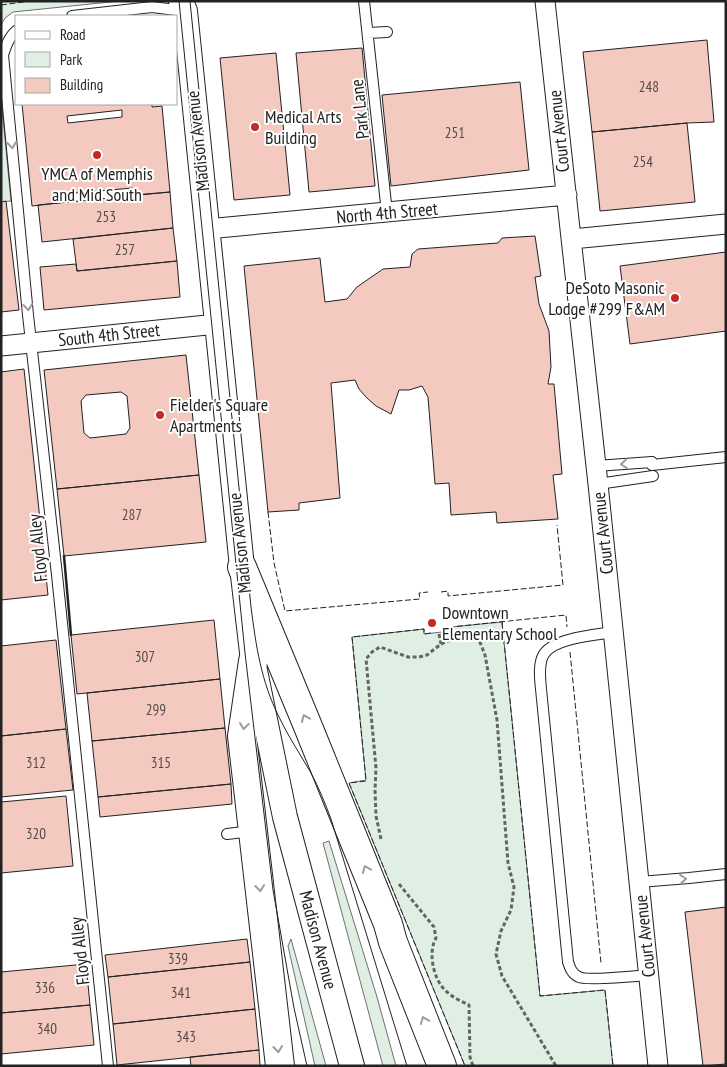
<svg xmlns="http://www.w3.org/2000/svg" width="727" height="1067" font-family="'PT Sans Narrow',sans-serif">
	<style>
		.green { fill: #e0efe3; stroke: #6f6f6f }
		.building { fill: #f3c9c0; stroke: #222; fill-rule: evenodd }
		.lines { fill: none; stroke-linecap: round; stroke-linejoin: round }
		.service-casing { stroke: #222; stroke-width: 12 }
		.minor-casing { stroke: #222; stroke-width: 21 }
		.tertiary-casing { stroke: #222; stroke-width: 26 }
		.primary-casing { stroke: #222; stroke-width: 30 }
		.path { stroke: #646464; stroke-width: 3; stroke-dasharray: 4 2.5; stroke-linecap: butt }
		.service { stroke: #fff; stroke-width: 10 }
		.minor { stroke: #fff; stroke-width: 19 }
		.tertiary { stroke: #fff; stroke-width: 24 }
		.primary { stroke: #fff; stroke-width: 28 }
		.tram { stroke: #222; stroke-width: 1 }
		.fence { stroke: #222; stroke-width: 1; stroke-dasharray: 6 2.5; stroke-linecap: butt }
		.wall { stroke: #222; stroke-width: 2.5 }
		.oneway { stroke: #9c9c9c }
		.poi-dot { fill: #c62828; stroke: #fff; stroke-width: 2 }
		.labels { text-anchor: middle; stroke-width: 4; stroke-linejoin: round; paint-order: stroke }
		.number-label { font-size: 15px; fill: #564c4a }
		.street-label { font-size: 18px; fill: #222; stroke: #fff }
		.poi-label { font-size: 18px; fill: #222; stroke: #fff; text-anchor: start }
	</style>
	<rect width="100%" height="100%" fill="#fff"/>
	<path class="green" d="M 1,1 L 120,1 L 13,12 L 5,18 L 1,25 Z
		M 1,98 L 11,201 L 1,202 Z
		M 502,622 L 540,996 L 605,990 L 613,1066 L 465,1066 L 349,783 L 366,780 L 352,637 L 424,629 L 424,634 L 451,631 L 451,627 Z
		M 329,841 L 377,997 L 396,1066 L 383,1066 L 323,843 Z
		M 291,939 L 326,1066 L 315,1066 L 288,946 Z"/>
	<path class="building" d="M 707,40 L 714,122 L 687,123 L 592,132 L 583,52 Z
		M 362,48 L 375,186 L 309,192 L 296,53 Z
		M 276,53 L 290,195 L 234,200 L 220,58 Z
		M 520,82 L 529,170 L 391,186 L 382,95 Z
		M 22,104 L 152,104 L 152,107 L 162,106 L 170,192 L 134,195 L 133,188 L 75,193 L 75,201 L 32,206 ZM 122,110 L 122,117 L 68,123 L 67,116 Z
		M 687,123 L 695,202 L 600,211 L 592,132 Z
		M 170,192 L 173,228 L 42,242 L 38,205 Z
		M 6,201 L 19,310 L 1,312 L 1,202 Z
		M 173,228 L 177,261 L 77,271 L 73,239 Z
		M 535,236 L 541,276 L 535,277 L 539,304 L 549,331 L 551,367 L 548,384 L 554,384 L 562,474 L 553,475 L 558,519 L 497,523 L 496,512 L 451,515 L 449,483 L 435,484 L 428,397 L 422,386 L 409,390 L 399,390 L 391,414 L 376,406 L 367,398 L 359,389 L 355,380 L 331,383 L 340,498 L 299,503 L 299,510 L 268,512 L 244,266 L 320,258 L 325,302 L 347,299 L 357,287 L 383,269 L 410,267 L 412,254 L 418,249 L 498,243 L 502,238 Z
		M 726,252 L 726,331 L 630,344 L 620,266 Z
		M 177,261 L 180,297 L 44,310 L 40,267 L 76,264 L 77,271 Z
		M 186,355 L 199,475 L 57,489 L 44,370 ZM 121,392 L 127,396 L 130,428 L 126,434 L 90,438 L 84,433 L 81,401 L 86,395 Z
		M 24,369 L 48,595 L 1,600 L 1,372 Z
		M 199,475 L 206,542 L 64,556 L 57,489 Z
		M 214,620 L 220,679 L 77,694 L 71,635 Z
		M 56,640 L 66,729 L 1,736 L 1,646 Z
		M 220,679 L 225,728 L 92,741 L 87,693 Z
		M 225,728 L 231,784 L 98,797 L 92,741 Z
		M 66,729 L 73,790 L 1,797 L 1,736 Z
		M 231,784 L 232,804 L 100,817 L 98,797 Z
		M 66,796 L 73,866 L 1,873 L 1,802 Z
		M 726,907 L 726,1064 L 703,1066 L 685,912 Z
		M 247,939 L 250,962 L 108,977 L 105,955 Z
		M 250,962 L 255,1009 L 113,1024 L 108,977 Z
		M 86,964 L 90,1005 L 1,1013 L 1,972 Z
		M 90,1005 L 94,1045 L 1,1054 L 1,1013 Z
		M 255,1009 L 259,1050 L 117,1065 L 113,1024 Z
		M 259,1050 L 260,1066 L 191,1066 L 190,1057 Z"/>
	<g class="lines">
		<g class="service-casing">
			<path id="service" d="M 364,1 L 387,213
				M 72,16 L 152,7 L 184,11
				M 16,31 C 9,37 6,46 3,55 L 28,315 L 57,575 L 108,1066
				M 368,33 L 387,32
				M 652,465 L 726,457
				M 596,466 L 652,462
				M 598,484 L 653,476
				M 613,632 C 595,635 554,638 544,654 C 538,663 540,679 541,689 L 568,962 C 570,968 572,974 579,977 C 585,981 637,976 649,975
				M 227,834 L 252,831
				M 639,882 L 689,878 L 726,874"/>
		</g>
		<g class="minor-casing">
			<path id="minor" d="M 545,1 L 598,484 L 658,1066
				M 207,229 L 567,195
				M 572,239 L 726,224
				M 1,346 L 217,324"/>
		</g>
		<g class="tertiary-casing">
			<path id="tertiary" d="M 181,1 L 185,11 L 242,567 L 253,661 L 285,817 L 352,1066"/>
		</g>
		<g class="primary-casing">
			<path id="primary" d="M 242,567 L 307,724 L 388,924 L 393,942 L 442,1066
				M 253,661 L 242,736 L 280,1066"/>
		</g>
		<path class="path" d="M 439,634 L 441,644
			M 381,839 L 376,816 L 375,790 L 376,768 L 366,659 L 372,652 L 380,647 L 408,657 L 419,657 L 427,655 L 441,644 L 470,632 L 478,637 L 485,655 L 497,720 L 508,863 L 514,887 L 511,910 L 501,931 L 496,954 L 502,976 L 556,1066
			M 399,884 L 434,927 L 436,938 C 428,952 433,976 443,988 C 450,996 460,1001 469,1005 L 470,1057 L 473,1066"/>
		<use href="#service" class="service"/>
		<use href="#minor" class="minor"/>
		<use href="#tertiary" class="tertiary"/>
		<use href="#primary" class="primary"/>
		<path class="tram" d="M 179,1 L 245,653 L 273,890 L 294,1008 L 307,1066
			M 190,1 L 251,607 C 256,646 261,681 279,717 C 288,736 300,754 311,773 C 319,788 325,803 331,819 L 407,1066"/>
		<path class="fence" d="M 1,5 L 31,1
			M 268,512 L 274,563 L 285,611 L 420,599 L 419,593 L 428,592
			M 441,592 L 448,591 L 448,596 L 563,585 L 557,525
			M 502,622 L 540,996 L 605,990 L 613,1066
			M 445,632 L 452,631 L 451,627 L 566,615 L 567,627
			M 431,633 L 424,634 L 424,629 L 352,637 L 366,781 L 349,783 L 465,1066
			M 570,652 L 601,963"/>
		<path class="wall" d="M 64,556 L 71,635"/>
	</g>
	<defs><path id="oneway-chevron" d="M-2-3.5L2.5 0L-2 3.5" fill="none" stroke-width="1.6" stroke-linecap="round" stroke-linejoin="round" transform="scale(1.25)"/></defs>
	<g class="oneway">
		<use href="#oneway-chevron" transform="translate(12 145) rotate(84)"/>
		<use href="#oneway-chevron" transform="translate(28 307) rotate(84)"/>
		<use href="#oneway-chevron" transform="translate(624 464) rotate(176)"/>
		<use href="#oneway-chevron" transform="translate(305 718) rotate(-113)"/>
		<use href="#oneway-chevron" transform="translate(244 726) rotate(97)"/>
		<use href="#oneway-chevron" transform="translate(366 869) rotate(-112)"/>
		<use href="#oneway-chevron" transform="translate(683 879) rotate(-5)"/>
		<use href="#oneway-chevron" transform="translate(260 888) rotate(84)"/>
		<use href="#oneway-chevron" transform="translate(424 1020) rotate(-112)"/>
		<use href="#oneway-chevron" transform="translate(278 1049) rotate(84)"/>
	</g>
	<g class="poi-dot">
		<circle cx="255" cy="127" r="5"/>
		<circle cx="97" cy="155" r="5"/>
		<circle cx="675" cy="298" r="5"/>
		<circle cx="160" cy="415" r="5"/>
		<circle cx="432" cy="623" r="5"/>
	</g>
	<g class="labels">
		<g class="number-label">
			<text x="649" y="92">248</text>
			<text x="455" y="138">251</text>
			<text x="643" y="167">254</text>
			<text x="106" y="222">253</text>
			<text x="125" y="255">257</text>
			<text x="132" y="520">287</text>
			<text x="145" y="662">307</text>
			<text x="156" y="715">299</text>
			<text x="36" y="768">312</text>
			<text x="161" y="768">315</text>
			<text x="36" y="839">320</text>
			<text x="178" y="964">339</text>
			<text x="45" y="993">336</text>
			<text x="181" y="998">341</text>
			<text x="47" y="1034">340</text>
			<text x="186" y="1042">343</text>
		</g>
		<g class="street-label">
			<text transform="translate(360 109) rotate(-96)" y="6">Park Lane</text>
			<text transform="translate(559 131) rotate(-96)" y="6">Court Avenue</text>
			<text transform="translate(198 141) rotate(-96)" y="6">Madison Avenue</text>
			<text transform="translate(387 213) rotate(-5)" y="6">North 4th Street</text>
			<text transform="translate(109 335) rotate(-6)" y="6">South 4th Street</text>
			<text transform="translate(603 533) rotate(-96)" y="6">Court Avenue</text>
			<text transform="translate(240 543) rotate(-96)" y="6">Madison Avenue</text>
			<text transform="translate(38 548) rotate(-96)" y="6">Floyd Alley</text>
			<text transform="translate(645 936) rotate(-96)" y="6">Court Avenue</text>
			<text transform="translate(318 940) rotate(75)" y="6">Madison Avenue</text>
			<text transform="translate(80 951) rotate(-96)" y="6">Floyd Alley</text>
		</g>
		<g class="poi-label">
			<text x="265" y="123">Medical Arts<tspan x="265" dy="21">Building</tspan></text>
			<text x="97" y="180" text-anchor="middle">YMCA of Memphis<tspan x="97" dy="21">and Mid South</tspan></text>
			<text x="665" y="294" text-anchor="end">DeSoto Masonic<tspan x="665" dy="21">Lodge #299 F&amp;AM</tspan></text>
			<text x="170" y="411">Fielder's Square<tspan x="170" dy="21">Apartments</tspan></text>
			<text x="442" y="619">Downtown<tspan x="442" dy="21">Elementary School</tspan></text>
		</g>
	</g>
	<rect width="727" height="1067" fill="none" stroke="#222222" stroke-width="5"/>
	<rect x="15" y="15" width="162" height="90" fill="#ffffff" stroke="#a7a7a7"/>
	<rect x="25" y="31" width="25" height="8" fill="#ffffff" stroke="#a7a7a7"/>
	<text x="60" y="40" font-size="15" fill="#222222">Road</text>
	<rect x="25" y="52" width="25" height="15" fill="#e0efe3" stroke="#a7a7a7"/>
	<text x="60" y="65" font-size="15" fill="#222222">Park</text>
	<rect x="25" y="78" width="25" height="15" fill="#f3c9c0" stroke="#a7a7a7"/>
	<text x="60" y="90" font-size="15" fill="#222222">Building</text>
</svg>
